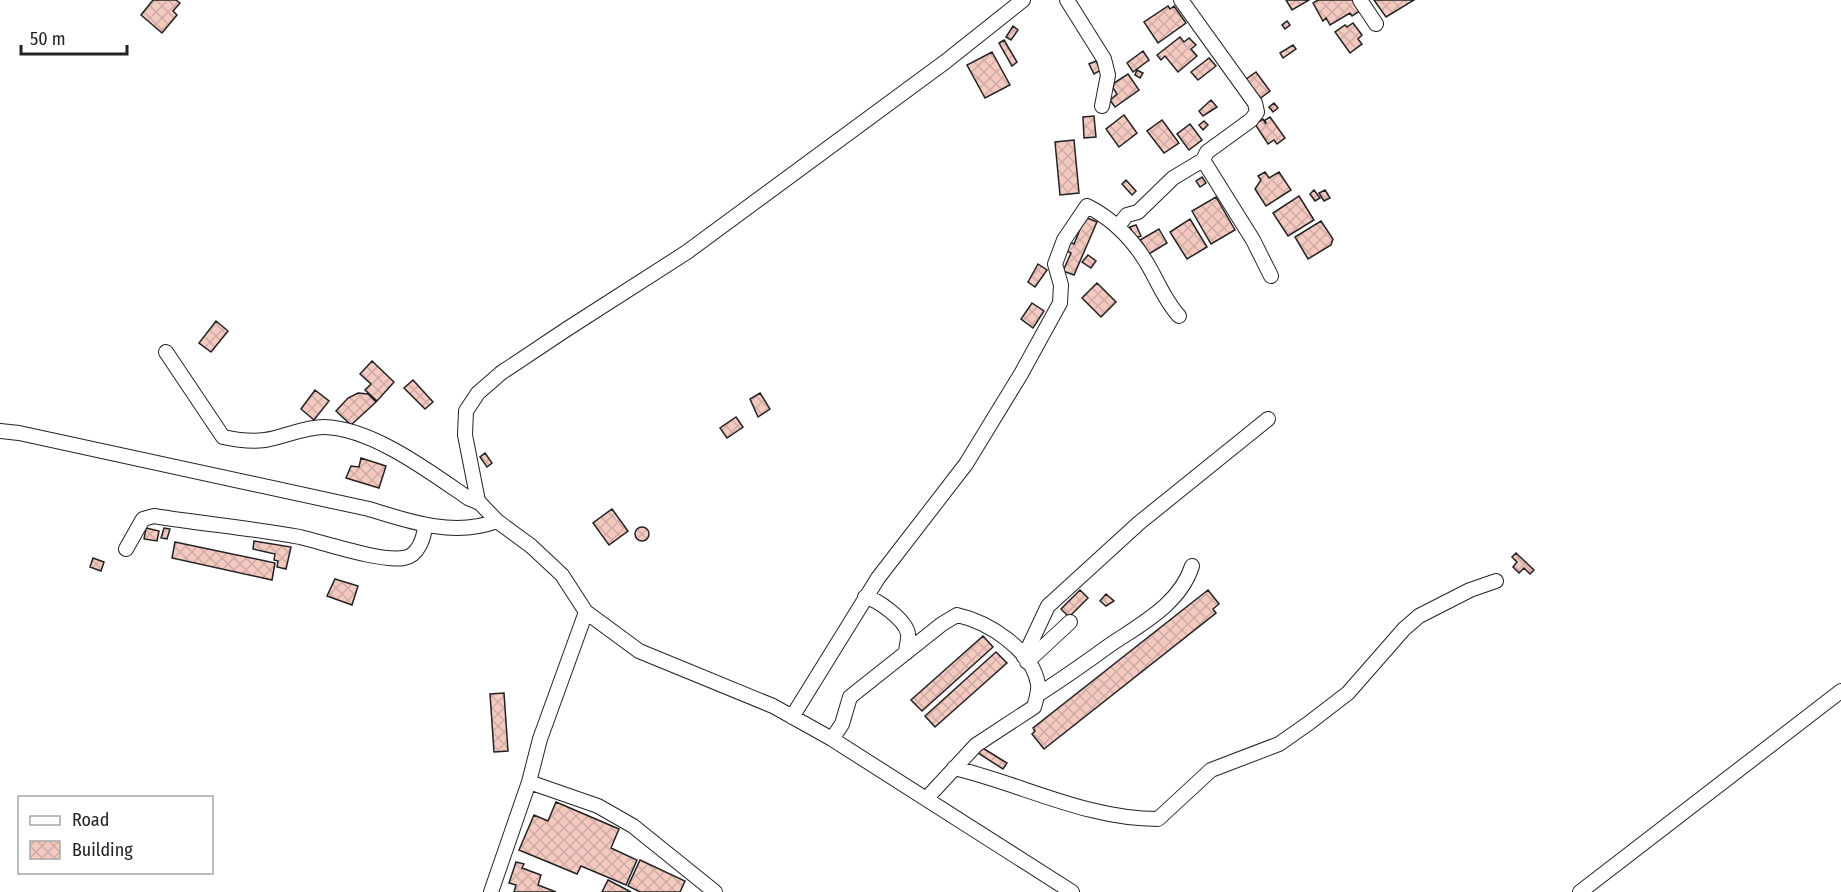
<svg xmlns="http://www.w3.org/2000/svg" width="1841" height="892" font-family="'Fira Sans Condensed',sans-serif">
	<style>
		.building { fill: url(#building-cross-hatch); stroke: #222; stroke-width: 1.5 }
		.lines { fill: none; stroke-linecap: round; stroke-linejoin: round }
		.minor-casing { stroke: #222; stroke-width: 16 }
		.minor { stroke: #fff; stroke-width: 14 }
	</style>
	<defs>
		<pattern id="building-cross-hatch" width="8" height="8" patternUnits="userSpaceOnUse" patternTransform="scale(1.5)"><rect width="8" height="8" fill="#f3c9c0"/><path d="M0 0l8 8M0 8l8-8" fill="none" stroke="#d0aca5"/></pattern>
	</defs>
	<rect width="100%" height="100%" fill="#fff"/>
	<path class="building" d="M 153,0 L 176,0 L 180,3 L 173,11 L 177,15 L 162,33 L 141,15 Z
		M 1286,0 L 1309,0 L 1292,10 Z
		M 1318,0 L 1354,0 L 1360,11 L 1352,16 L 1350,13 L 1330,25 L 1326,18 L 1323,21 L 1313,3 Z
		M 1374,0 L 1414,0 L 1386,17 Z
		M 1168,6 L 1170,9 L 1174,6 L 1186,23 L 1158,43 L 1144,22 Z
		M 1287,21 L 1290,25 L 1285,29 L 1282,25 Z
		M 1353,23 L 1362,35 L 1358,39 L 1362,44 L 1350,53 L 1335,32 L 1345,25 L 1347,27 Z
		M 1013,26 L 1018,30 L 1011,40 L 1006,37 Z
		M 1180,37 L 1184,42 L 1189,38 L 1196,45 L 1191,49 L 1197,56 L 1178,72 L 1165,56 L 1161,60 L 1157,55 Z
		M 1004,40 L 1017,62 L 1012,66 L 999,43 Z
		M 1293,45 L 1296,49 L 1283,58 L 1280,53 Z
		M 1143,51 L 1149,60 L 1133,72 L 1127,63 Z
		M 992,52 L 1010,85 L 985,98 L 967,65 Z
		M 1209,58 L 1216,66 L 1198,80 L 1191,72 Z
		M 1096,61 L 1101,70 L 1094,74 L 1089,64 Z
		M 1137,70 L 1143,73 L 1140,78 L 1135,75 Z
		M 1256,72 L 1270,91 L 1258,100 L 1245,80 Z
		M 1128,74 L 1139,90 L 1115,107 L 1110,100 L 1117,94 L 1113,88 L 1114,83 Z
		M 1211,100 L 1217,107 L 1203,116 L 1199,111 Z
		M 1274,103 L 1278,108 L 1273,112 L 1269,107 Z
		M 1124,115 L 1137,133 L 1119,147 L 1106,129 Z
		M 1094,116 L 1096,137 L 1084,138 L 1083,117 Z
		M 1270,117 L 1285,138 L 1277,144 L 1274,140 L 1268,144 L 1255,124 L 1263,119 L 1266,124 L 1265,120 Z
		M 1162,120 L 1179,143 L 1164,153 L 1147,131 Z
		M 1204,121 L 1208,125 L 1203,130 L 1199,125 Z
		M 1190,124 L 1202,140 L 1189,150 L 1177,134 Z
		M 1074,140 L 1079,193 L 1060,195 L 1055,142 Z
		M 1265,172 L 1269,178 L 1279,172 L 1291,190 L 1266,206 L 1255,189 L 1261,180 L 1258,176 Z
		M 1202,177 L 1206,183 L 1200,187 L 1196,181 Z
		M 1126,180 L 1136,191 L 1132,195 L 1122,184 Z
		M 1314,190 L 1320,198 L 1315,201 L 1310,194 Z
		M 1325,190 L 1330,198 L 1324,201 L 1319,193 Z
		M 1299,196 L 1314,220 L 1288,236 L 1273,213 Z
		M 1216,197 L 1235,230 L 1211,244 L 1192,211 Z
		M 1085,217 L 1097,222 L 1074,275 L 1063,271 L 1071,253 L 1067,251 L 1071,242 L 1074,244 Z
		M 1190,219 L 1207,247 L 1187,259 L 1170,232 Z
		M 1321,221 L 1333,239 L 1331,245 L 1308,259 L 1295,237 Z
		M 1136,225 L 1141,236 L 1135,238 L 1130,227 Z
		M 1159,229 L 1167,243 L 1149,254 L 1140,240 Z
		M 1088,255 L 1096,261 L 1091,268 L 1082,262 Z
		M 1038,264 L 1047,270 L 1035,287 L 1028,282 Z
		M 1097,283 L 1116,302 L 1101,317 L 1082,298 Z
		M 1032,303 L 1044,311 L 1033,328 L 1021,319 Z
		M 216,321 L 228,331 L 211,352 L 199,343 Z
		M 372,361 L 394,382 L 377,401 L 365,390 L 371,384 L 360,374 Z
		M 413,380 L 433,402 L 425,409 L 404,388 Z
		M 315,390 L 329,401 L 314,420 L 301,409 Z
		M 358,393 L 368,394 L 376,402 L 351,425 L 336,411 L 348,398 Z
		M 760,393 L 770,409 L 758,417 L 750,399 Z
		M 736,417 L 743,427 L 727,438 L 720,428 Z
		M 485,453 L 492,463 L 487,467 L 480,457 Z
		M 361,458 L 386,466 L 379,488 L 346,478 L 351,466 L 359,467 Z
		M 612,509 L 628,531 L 609,545 L 593,523 Z
		M635 534a7 7 0 1 1 14 0a7 7 0 1 1-14 0Z
		M 146,528 L 159,531 L 157,541 L 144,539 Z
		M 164,528 L 170,529 L 167,539 L 161,538 Z
		M 254,541 L 291,547 L 286,569 L 277,567 L 278,561 L 274,560 L 275,554 L 253,549 Z
		M 175,542 L 275,563 L 272,580 L 172,558 Z
		M 1516,553 L 1534,570 L 1530,574 L 1524,568 L 1519,573 L 1513,567 L 1517,562 L 1512,557 Z
		M 93,558 L 104,562 L 101,571 L 90,567 Z
		M 335,579 L 358,586 L 352,605 L 327,596 Z
		M 1080,590 L 1088,598 L 1069,617 L 1061,609 Z
		M 1208,590 L 1219,604 L 1213,609 L 1216,613 L 1044,749 L 1032,734 L 1035,731 L 1033,728 Z
		M 1106,594 L 1114,601 L 1106,606 L 1100,601 Z
		M 983,636 L 993,647 L 922,711 L 911,700 Z
		M 996,652 L 1007,663 L 935,727 L 925,716 Z
		M 504,693 L 508,751 L 494,752 L 490,694 Z
		M 981,747 L 1007,763 L 1003,769 L 978,753 Z
		M 556,802 L 619,829 L 611,848 L 637,860 L 626,885 L 581,866 L 577,874 L 519,850 L 534,815 L 548,821 Z
		M 640,860 L 685,881 L 680,892 L 640,892 L 628,886 Z
		M 516,862 L 524,864 L 522,868 L 541,875 L 538,885 L 556,892 L 514,892 L 516,885 L 509,883 Z
		M 608,880 L 631,892 L 602,892 Z"/>
	<g class="lines">
		<g class="minor-casing">
			<path id="minor" d="M 1067,0 L 1104,59 L 1108,75 L 1102,106
				M 1360,0 L 1376,24
				M 1203,160 L 1253,240 L 1271,276
				M 1118,226 L 1127,215 L 1138,212 L 1173,178 L 1203,160 L 1207,152 L 1251,120 L 1257,112 L 1255,103 L 1181,0
				M 166,352 L 223,437 C 237,440 251,442 265,440 C 284,437 304,427 324,427 C 372,428 430,472 468,498 L 480,503
				M 0,431 L 19,433 L 369,509 C 410,522 455,537 497,521 L 531,546 L 562,575 L 586,612 L 639,651 L 773,706 L 832,739 L 1072,892
				M 497,521 L 478,501 L 465,435 L 466,411 L 478,393 L 501,373 L 567,329 L 687,252 L 945,62 L 1023,0
				M 126,549 L 143,519 L 154,516 C 203,524 252,528 300,537 C 325,543 381,562 404,558 C 418,556 424,538 425,526
				M 865,597 C 877,599 906,620 908,634 C 909,639 906,647 906,653
				M 586,612 L 540,739 L 529,782 L 598,806 L 633,826 L 715,892
				M 1024,657 L 1048,606 L 1139,523 L 1268,419
				M 1027,662 L 1070,622
				M 1037,695 C 1063,679 1086,662 1110,645 C 1141,624 1180,604 1192,566
				M 792,717 L 878,578 L 966,464 L 1021,374 L 1060,303 L 1061,285 L 1055,264 L 1064,240 L 1087,206 C 1111,218 1131,238 1145,260 C 1157,279 1164,300 1179,316
				M 832,739 L 842,724 L 850,697 L 942,624 L 957,615 C 989,622 1032,650 1038,684 C 1039,692 1036,700 1034,707 L 976,745 L 926,799
				M 954,768 C 1022,784 1086,819 1158,819 L 1211,770 L 1279,744 L 1309,723 L 1348,693 L 1404,629 L 1419,616 L 1470,590 L 1496,581
				M 491,892 L 529,782
				M 1580,892 L 1841,691"/>
		</g>
		<use href="#minor" class="minor"/>
	</g>
	<rect x="18" y="796" width="195" height="78" fill="#ffffff" stroke="#a7a7a7" stroke-width="1.5"/>
	<rect x="30" y="816" width="30" height="9" fill="#ffffff" stroke="#a7a7a7" stroke-width="1.5"/>
	<text x="72" y="826" font-size="18" fill="#222222">Road</text>
	<rect x="30" y="841" width="30" height="18" fill="url(#building-cross-hatch)" stroke="#a7a7a7" stroke-width="1.5"/>
	<text x="72" y="856" font-size="18" fill="#222222">Building</text>
	<path d="M21 45v9h106v-9" fill="none" stroke="#222222" stroke-width="3"/>
	<text x="30" y="45" font-size="18" fill="#222222" stroke="#ffffff" stroke-width="4.5" paint-order="stroke">50 m</text>
</svg>
